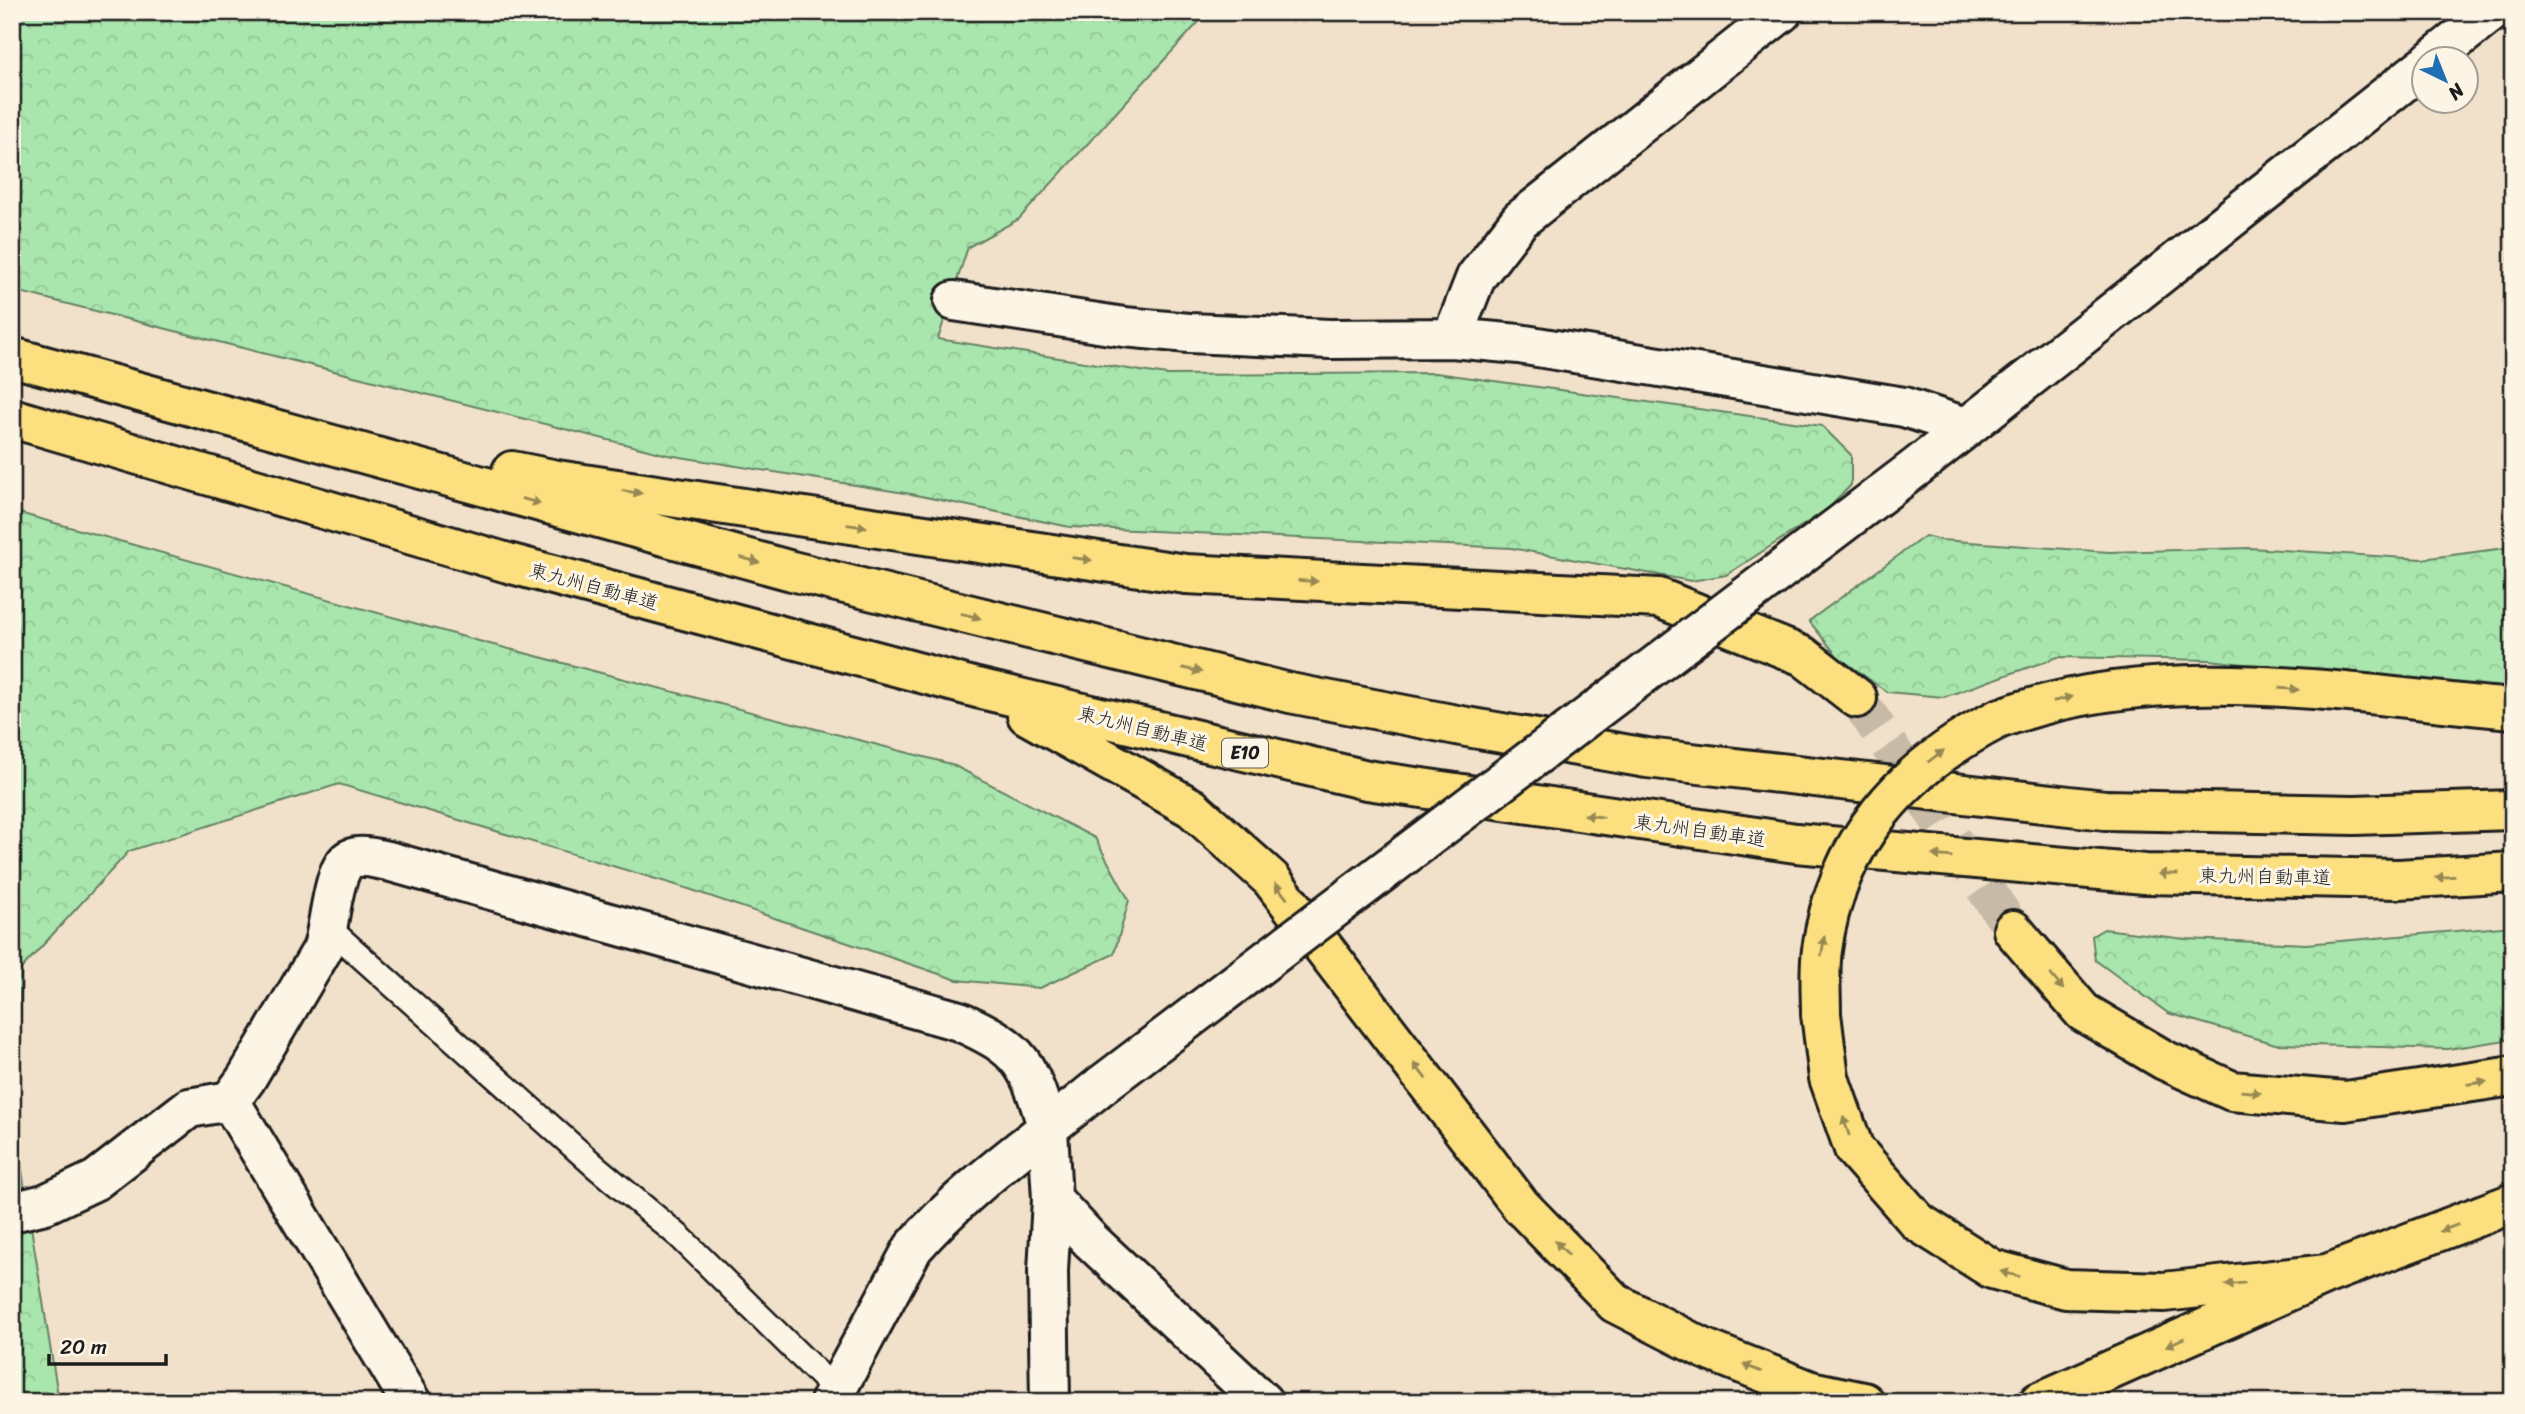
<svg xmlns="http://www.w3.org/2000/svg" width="2525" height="1414" font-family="Sriracha,'Klee One',sans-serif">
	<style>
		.forest { fill: url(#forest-crowns); stroke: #628164; stroke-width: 2 }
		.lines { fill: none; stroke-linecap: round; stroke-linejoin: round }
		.motorway-tunnel { stroke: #c7baa7; stroke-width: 38; stroke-dasharray: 38 19; stroke-linecap: butt }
		.service-casing { stroke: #1c1c1c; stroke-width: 28 }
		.minor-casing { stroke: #1c1c1c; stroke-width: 44 }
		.tertiary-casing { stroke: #1c1c1c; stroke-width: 44 }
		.motorway-casing { stroke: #1c1c1c; stroke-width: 44 }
		.service { stroke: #fcf5e5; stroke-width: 23 }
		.minor { stroke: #fcf5e5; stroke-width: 38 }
		.tertiary { stroke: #fcf5e5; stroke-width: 38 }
		.motorway { stroke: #fce080; stroke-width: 38 }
		.tertiary-bridge-casing { stroke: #1c1c1c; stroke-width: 44; stroke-linecap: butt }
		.motorway-bridge-casing { stroke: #1c1c1c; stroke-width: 44; stroke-linecap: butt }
		.tertiary-bridge { stroke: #fcf5e5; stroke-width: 38 }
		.motorway-bridge { stroke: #fce080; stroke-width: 38 }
		.oneway { fill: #978853 }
		.labels { text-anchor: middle; stroke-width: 6; stroke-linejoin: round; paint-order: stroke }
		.shield { fill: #fcf5e5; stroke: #5f5d58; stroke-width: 2 }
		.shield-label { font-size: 18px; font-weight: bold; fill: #1c1c1c }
		.street-label { font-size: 19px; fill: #1c1c1c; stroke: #fcf5e5 }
	</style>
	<defs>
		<pattern id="forest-crowns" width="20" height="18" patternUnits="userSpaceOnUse" patternTransform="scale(1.75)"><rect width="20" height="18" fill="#a9e6ad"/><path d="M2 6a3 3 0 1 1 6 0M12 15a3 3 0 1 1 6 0" fill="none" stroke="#91c594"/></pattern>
	</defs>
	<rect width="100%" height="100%" fill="#f2e1ca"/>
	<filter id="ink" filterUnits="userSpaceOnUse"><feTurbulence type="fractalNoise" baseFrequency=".0143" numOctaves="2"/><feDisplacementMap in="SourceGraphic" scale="14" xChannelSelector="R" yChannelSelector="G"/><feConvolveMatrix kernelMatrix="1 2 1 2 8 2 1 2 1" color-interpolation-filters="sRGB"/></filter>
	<g filter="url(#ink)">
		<path class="forest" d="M 12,12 L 1208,12 L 1019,219 L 968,247 L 938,339 L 1167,375 L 1436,373 L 1822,426 L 1851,455 L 1851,485 L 1828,509 L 1726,575 L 1691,581 L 1511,548 L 1070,527 L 911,494 L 668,455 L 12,290 Z
			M 12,511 L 486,643 L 951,764 L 1095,838 L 1129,900 L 1114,954 L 1040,988 L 957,980 L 686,888 L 339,784 L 129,851 L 21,969 L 15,1127 L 59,1402 L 12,1402 Z
			M 1925,536 L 1941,540 L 2109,552 L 2250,548 L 2422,559 L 2513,547 L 2513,696 L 2210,660 L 2058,657 L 1944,697 L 1887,692 L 1838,657 L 1809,621 Z
			M 2513,926 L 2513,1039 L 2448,1049 L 2275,1044 L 2168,1013 L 2095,960 L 2092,936 L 2104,929 L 2185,939 L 2306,944 Z"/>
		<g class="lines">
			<path class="motorway-tunnel" d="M 1857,698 L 2013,930"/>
			<g class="service-casing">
				<path id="service" d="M 330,929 L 595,1166 L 680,1237 L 836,1391"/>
			</g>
			<g class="minor-casing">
				<path id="minor" d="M 954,301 L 1124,327 L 1189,333 L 1330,339 L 1452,338 L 1519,344 L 1904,407 L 1966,427
					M 1452,338 L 1476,277 L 1520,220 L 1782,12
					M 230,1101 L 411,1402
					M 12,1212 L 45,1204 L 96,1180 L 189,1108 L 230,1101 L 246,1079 L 322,950 C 330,929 332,868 350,859 C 361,854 377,859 388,861 L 959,1021 C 1023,1049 1029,1065 1048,1130
					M 830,1402 L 913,1248 C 967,1185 1039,1137 1103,1084
					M 1050,1402 L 1048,1271 L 1052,1199"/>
			</g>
			<g class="tertiary-casing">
				<path id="tertiary" d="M 2431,60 L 2492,12
					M 1914,469 L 2424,66
					M 1048,1130 L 1052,1199 L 1091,1241 L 1263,1402"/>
			</g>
			<g class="motorway-casing">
				<path id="motorway" d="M 12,357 L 792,571 L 1290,693 L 1467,727 L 1647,758 L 2105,810 L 2354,815 L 2513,810
					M 12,418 L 508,563 L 977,688 L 1367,780 L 1796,843 L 2145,874 L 2399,879 L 2513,872
					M 512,471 L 557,480 L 1186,574 L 1659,598 L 1803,656 L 1857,698
					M 1027,715 L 1192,808 L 1271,879 L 1521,1206 L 1615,1303 L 1705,1349 L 1811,1391 L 1864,1402
					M 1998,719 C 2161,658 2344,694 2513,709
					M 2013,930 L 2083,1012 L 2164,1060 L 2232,1091 L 2345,1101 L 2513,1076
					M 1821,1014 L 1829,1078 L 1854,1149 L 1918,1222 L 1992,1269 L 2066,1289 L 2164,1292 L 2327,1274
					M 2039,1402 L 2327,1274 L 2513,1203"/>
			</g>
			<use href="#service" class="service"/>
			<use href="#minor" class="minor"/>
			<use href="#tertiary" class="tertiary"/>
			<use href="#motorway" class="motorway"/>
			<g class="tertiary-bridge-casing">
				<path id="tertiary-bridge" d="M 1103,1084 L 1914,469"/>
			</g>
			<g class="motorway-bridge-casing">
				<path id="motorway-bridge" d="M 1821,1014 C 1821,993 1819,970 1822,950 C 1836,842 1904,767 1998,719"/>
			</g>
			<use href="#tertiary-bridge" class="tertiary-bridge"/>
			<use href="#motorway-bridge" class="motorway-bridge"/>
		</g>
		<defs><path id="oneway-solid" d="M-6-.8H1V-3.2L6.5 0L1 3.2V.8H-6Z" transform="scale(1.75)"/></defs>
		<g class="oneway">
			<use href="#oneway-solid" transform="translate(632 492) rotate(9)"/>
			<use href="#oneway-solid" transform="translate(531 501) rotate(15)"/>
			<use href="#oneway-solid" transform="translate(857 526) rotate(8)"/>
			<use href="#oneway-solid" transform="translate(1082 559) rotate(8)"/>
			<use href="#oneway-solid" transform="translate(750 560) rotate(15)"/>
			<use href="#oneway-solid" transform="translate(1308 581) rotate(3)"/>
			<use href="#oneway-solid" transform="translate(971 616) rotate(14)"/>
			<use href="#oneway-solid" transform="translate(1192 670) rotate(13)"/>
			<use href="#oneway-solid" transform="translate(2289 689) rotate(5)"/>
			<use href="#oneway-solid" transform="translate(2063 699) rotate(-13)"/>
			<use href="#oneway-solid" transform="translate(1936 756) rotate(-37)"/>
			<use href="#oneway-solid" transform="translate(1594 816) rotate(-172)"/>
			<use href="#oneway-solid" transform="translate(1942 856) rotate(-175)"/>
			<use href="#oneway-solid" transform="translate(2168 874) rotate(-179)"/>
			<use href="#oneway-solid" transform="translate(2445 877) rotate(176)"/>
			<use href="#oneway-solid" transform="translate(1281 891) rotate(-128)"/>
			<use href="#oneway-solid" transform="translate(1823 946) rotate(-82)"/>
			<use href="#oneway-solid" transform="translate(2057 982) rotate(50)"/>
			<use href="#oneway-solid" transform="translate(1420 1071) rotate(-127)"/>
			<use href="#oneway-solid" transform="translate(2477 1083) rotate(-8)"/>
			<use href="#oneway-solid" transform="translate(2251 1092) rotate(5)"/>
			<use href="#oneway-solid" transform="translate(1846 1126) rotate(-109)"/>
			<use href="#oneway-solid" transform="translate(2449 1228) rotate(159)"/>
			<use href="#oneway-solid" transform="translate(1562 1248) rotate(-134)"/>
			<use href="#oneway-solid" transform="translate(2010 1274) rotate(-165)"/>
			<use href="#oneway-solid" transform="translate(2235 1284) rotate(174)"/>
			<use href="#oneway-solid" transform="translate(2175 1342) rotate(156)"/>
			<use href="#oneway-solid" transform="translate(1752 1368) rotate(-158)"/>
		</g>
	</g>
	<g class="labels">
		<rect class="shield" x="1222" y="738.5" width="46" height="29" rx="5"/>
		<g class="shield-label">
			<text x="1245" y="759">E10</text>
		</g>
		<g class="street-label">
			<text transform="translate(594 586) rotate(15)" y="7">東九州自動車道</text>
			<text transform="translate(1143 728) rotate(14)" y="7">東九州自動車道</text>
			<text transform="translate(1700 830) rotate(8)" y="7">東九州自動車道</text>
			<text transform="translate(2265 876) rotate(1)" y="7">東九州自動車道</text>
		</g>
	</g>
	<rect width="2525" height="1414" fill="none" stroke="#fcf5e5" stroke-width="42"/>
	<rect x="21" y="21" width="2483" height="1372" fill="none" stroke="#1c1c1c" stroke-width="2.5" filter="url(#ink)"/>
	<g transform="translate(2445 80) rotate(137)"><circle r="33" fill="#fcf5e5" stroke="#a29e95" stroke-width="2"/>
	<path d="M0-5L12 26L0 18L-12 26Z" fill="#1f6fb2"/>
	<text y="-10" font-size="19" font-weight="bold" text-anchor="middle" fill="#1c1c1c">N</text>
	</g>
	<path d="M49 1354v10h117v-10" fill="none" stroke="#1c1c1c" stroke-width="3.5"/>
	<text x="60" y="1354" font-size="21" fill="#1c1c1c" stroke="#fcf5e5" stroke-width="5" paint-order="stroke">20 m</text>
</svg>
